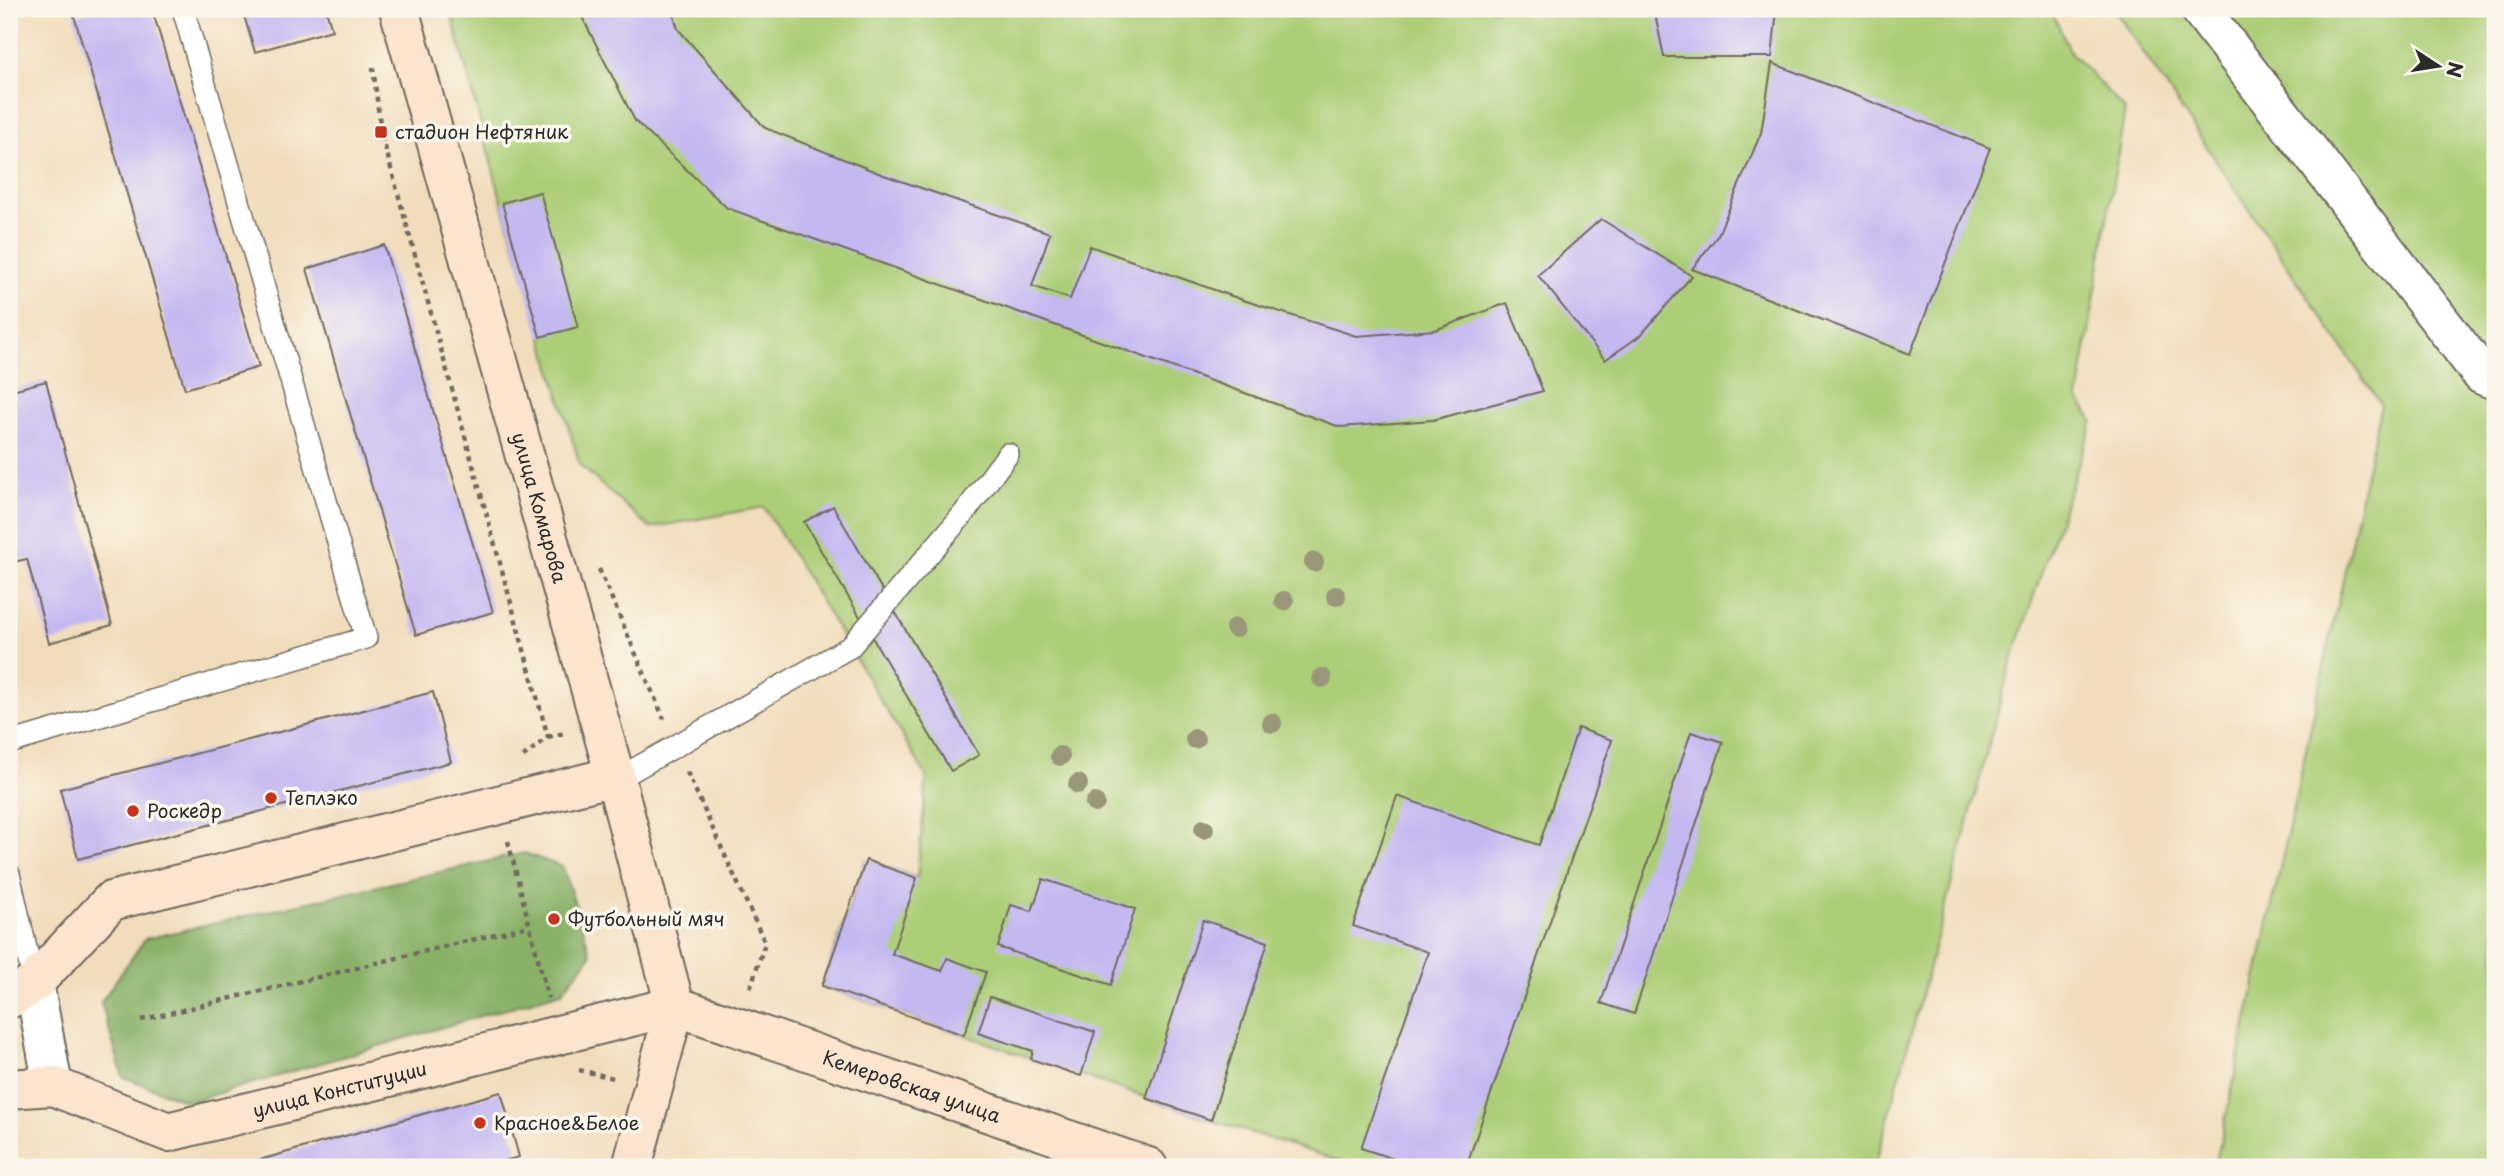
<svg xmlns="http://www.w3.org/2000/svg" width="2504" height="1176" font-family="'Playpen Sans',sans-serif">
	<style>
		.green { fill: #acce77; stroke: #6c7c51; stroke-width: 2 }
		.forest { fill: #89b168; stroke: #5a6e4a; stroke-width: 2 }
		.building { fill: #c4b8f1 }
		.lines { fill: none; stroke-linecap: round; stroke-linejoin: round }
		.lane-casing { stroke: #70695e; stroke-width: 24 }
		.street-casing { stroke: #70695e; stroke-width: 42 }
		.secondary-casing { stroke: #70695e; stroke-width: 42 }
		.path { stroke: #70695e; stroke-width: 4.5; stroke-dasharray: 5 5; stroke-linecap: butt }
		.lane { stroke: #fff; stroke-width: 21 }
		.street { stroke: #fff; stroke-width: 38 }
		.secondary { stroke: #fce5cf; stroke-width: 38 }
		.tree { fill: #9a9679 }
		.poi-dot { fill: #c8321e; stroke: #fbf7ec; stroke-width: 2.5 }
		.labels { text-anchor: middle; stroke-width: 7; stroke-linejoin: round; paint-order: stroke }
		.poi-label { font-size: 19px; fill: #2b2b2b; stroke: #fbf7ec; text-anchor: start }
		.street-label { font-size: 19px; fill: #2b2b2b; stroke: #fbf7ec }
	</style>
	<rect width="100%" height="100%" fill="#fbf7ec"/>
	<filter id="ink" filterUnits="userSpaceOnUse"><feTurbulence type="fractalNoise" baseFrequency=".0143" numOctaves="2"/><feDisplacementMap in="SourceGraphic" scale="14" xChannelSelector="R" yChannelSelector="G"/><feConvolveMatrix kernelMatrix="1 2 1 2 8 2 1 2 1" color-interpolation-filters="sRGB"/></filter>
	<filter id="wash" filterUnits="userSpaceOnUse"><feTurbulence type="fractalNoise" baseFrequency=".00686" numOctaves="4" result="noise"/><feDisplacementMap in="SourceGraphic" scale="28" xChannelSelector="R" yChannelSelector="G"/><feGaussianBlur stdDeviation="1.57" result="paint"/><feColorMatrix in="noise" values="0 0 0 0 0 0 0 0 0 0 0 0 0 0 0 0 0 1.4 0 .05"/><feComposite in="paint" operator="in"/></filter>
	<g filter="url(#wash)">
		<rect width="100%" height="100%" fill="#f1ddbc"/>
		<path class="green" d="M 450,9 L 2051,9 L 2071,53 L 2125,110 L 2078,398 L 2093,421 L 2010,666 L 1875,1167 L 1359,1167 L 1211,1120 L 822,986 L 866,860 L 917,878 L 927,777 L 764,507 L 650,528 L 580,465 L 502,203 Z
			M 2114,9 L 2495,9 L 2495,1167 L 2215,1167 L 2381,405 Z"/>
		<path class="forest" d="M 524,853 L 563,867 L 591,955 L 562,992 L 189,1102 L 123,1077 L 101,1002 L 145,939 Z"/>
		<g id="blocks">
			<path class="building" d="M 98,9 L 152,9 L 259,367 L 185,389 L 74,16 Z
				M 242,9 L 326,9 L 332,30 L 255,52 Z
				M 578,9 L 672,9 L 678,29 L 765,128 L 881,174 L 1050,233 L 1032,286 L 1070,299 L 1090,246 L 1243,300 L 1356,336 L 1435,330 L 1507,303 L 1543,391 L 1433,420 L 1340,427 L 727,208 L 635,121 Z
				M 1654,9 L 1777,9 L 1772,57 L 1664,57 Z
				M 1772,63 L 1990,148 L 1910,354 L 1692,269 L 1718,235 L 1761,133 Z
				M 540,192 L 578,327 L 540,337 L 502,203 Z
				M 1601,219 L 1692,276 L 1641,335 L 1605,360 L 1538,275 Z
				M 384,245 L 493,612 L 416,635 L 307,269 Z
				M 46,381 L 112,625 L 49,643 L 27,559 L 9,563 L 9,391 Z
				M 833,506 L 979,755 L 951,771 L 804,522 Z
				M 9,692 L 17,721 L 9,723 Z
				M 433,692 L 451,762 L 78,859 L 60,789 Z
				M 1578,728 L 1612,740 L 1466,1167 L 1418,1167 L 1361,1148 L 1428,952 L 1353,926 L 1397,796 L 1539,845 Z
				M 1691,732 L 1723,742 L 1634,1014 L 1601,1003 Z
				M 866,860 L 917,878 L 892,954 L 942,971 L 947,958 L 986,972 L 964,1035 L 822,986 Z
				M 1043,879 L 1135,909 L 1111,985 L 998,947 L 1011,905 L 1032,911 Z
				M 1203,920 L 1268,942 L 1211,1120 L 1146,1098 Z
				M 990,997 L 1095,1032 L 1081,1076 L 1031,1059 L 1033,1051 L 978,1033 Z
				M 501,1092 L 519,1157 L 483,1167 L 235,1167 Z
				M 867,1163 L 879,1167 L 856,1167 Z"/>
		</g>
	</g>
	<g filter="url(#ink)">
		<use href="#blocks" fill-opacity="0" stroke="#70695e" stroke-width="2"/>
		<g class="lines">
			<g class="lane-casing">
				<path id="lane" d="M 9,743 L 366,638 L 183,9
					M 615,776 L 628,773 L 850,647 L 965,512 L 1008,454
					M 9,874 L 34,983"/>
			</g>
			<g class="street-casing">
				<path id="street" d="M 2200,9 L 2482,375 L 2495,380
					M 34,983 L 53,1086"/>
			</g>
			<g class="secondary-casing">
				<g id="secondary">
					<path id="s1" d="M 399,9 L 615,776 L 675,1006"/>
					<path d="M 9,999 L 34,983 L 111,901 L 615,776"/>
					<path id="s2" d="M 675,1006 L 1148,1167"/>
					<path id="s3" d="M 9,1089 L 53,1086 L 168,1132 L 675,1006"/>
					<path d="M 632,1167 L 675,1006"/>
				</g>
			</g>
			<path class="path" d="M 373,67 L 381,132 L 548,737 L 523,757
				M 599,569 L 664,719
				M 548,737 L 565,733
				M 687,772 L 765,943 L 749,992
				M 508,841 L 548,998
				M 141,1020 L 529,926
				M 579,1070 L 618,1079"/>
			<use href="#lane" class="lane"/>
			<use href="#street" class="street"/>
			<use href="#secondary" class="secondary"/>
		</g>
		<g class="tree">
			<circle cx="1314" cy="562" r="10"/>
			<circle cx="1336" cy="596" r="10"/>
			<circle cx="1284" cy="601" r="10"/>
			<circle cx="1235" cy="628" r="10"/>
			<circle cx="1322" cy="678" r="10"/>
			<circle cx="1272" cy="723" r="10"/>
			<circle cx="1195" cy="739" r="10"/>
			<circle cx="1060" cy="756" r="10"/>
			<circle cx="1078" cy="784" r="10"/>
			<circle cx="1095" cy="803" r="10"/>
			<circle cx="1204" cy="829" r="10"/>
		</g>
	</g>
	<g class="poi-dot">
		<rect x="374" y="125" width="14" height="14" rx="3.5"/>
		<circle cx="271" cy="798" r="7"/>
		<circle cx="133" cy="811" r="7"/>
		<circle cx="554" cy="919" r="7"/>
		<circle cx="480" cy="1123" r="7"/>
	</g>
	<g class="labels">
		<g class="poi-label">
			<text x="395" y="139">стадион Нефтяник</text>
			<text x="285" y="805">Теплэко</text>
			<text x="147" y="818">Роскедр</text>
			<text x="568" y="926">Футбольный мяч</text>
			<text x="494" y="1130">Красное&amp;Белое</text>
		</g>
		<g class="street-label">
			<text dy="7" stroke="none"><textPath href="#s1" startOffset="518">улица Комарова</textPath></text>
			<text dy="7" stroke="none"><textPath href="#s2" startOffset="250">Кемеровская улица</textPath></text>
			<text dy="7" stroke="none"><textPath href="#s3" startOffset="345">улица Конституции</textPath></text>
		</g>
	</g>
	<rect width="2504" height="1176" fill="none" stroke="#fbf7ec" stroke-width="35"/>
	<g transform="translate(2438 66) rotate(102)" stroke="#fbf7ec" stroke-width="5" paint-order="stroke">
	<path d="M0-5L12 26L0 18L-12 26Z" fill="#2b2b2b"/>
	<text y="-10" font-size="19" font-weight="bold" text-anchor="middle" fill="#2b2b2b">N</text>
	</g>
</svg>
